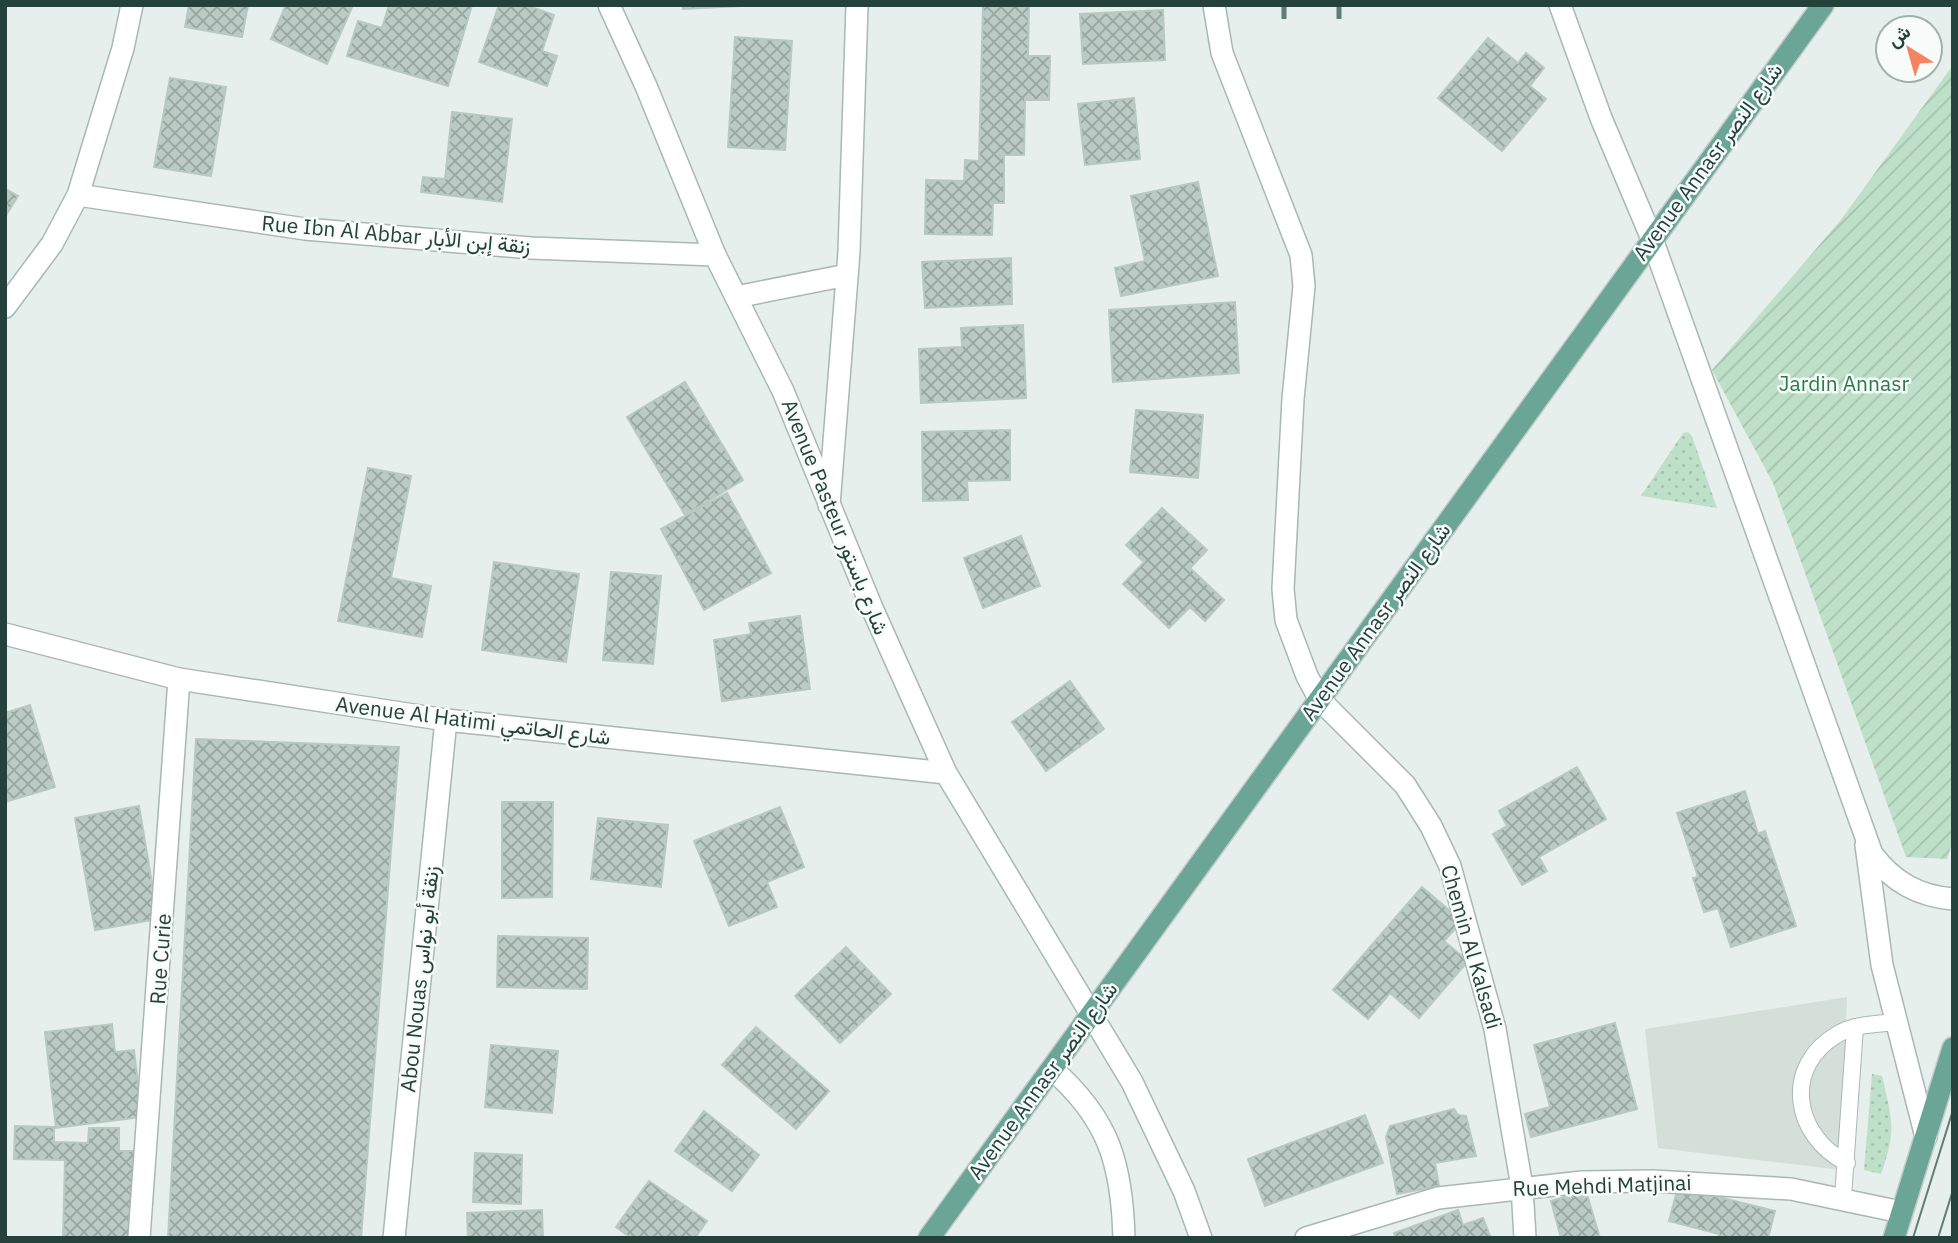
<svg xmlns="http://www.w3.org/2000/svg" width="1958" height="1243" font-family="'IBM Plex Sans',Vazirmatn,sans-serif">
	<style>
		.built { fill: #d4dfda }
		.grass { fill: url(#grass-dots) }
		.garden { fill: url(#garden-furrows) }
		.building { fill: url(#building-cross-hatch); stroke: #b8c9c2; stroke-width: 2 }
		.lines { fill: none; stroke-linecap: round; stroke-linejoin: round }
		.service-casing { stroke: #a8b8b2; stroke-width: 18 }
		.minor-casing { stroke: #a8b8b2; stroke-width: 24 }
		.tertiary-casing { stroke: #a8b8b2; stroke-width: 24 }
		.primary-casing { stroke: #c2cac8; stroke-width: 24 }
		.service { stroke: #fff; stroke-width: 16 }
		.minor { stroke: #fff; stroke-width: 21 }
		.tertiary { stroke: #fff; stroke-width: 21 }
		.primary { stroke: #6aa596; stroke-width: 21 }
		.tram { stroke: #5f7d75; stroke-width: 2 }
		.rail { stroke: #5f7d75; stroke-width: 5; stroke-dasharray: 14 7; stroke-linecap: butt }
		.labels { text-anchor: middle; stroke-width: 5; stroke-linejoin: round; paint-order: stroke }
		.street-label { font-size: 21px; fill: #24423a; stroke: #f7fbf9 }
		.park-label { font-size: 21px; fill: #2d7a4b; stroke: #f7fbf9 }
	</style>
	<defs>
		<pattern id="grass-dots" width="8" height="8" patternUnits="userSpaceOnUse" patternTransform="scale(1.75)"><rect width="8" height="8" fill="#bfe0c8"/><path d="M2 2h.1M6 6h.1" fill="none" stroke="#a4c1ad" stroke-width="1.8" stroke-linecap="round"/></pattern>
		<pattern id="garden-furrows" width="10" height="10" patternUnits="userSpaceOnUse" patternTransform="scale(1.75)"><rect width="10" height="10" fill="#bfe0c8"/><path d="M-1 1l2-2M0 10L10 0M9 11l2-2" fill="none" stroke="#a4c1ad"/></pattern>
		<pattern id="building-cross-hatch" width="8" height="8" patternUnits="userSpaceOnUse" patternTransform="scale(1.75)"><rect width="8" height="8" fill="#bbcac4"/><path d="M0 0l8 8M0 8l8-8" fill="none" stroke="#98a6a0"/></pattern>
	</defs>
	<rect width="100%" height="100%" fill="#e6efeb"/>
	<path class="built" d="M 1847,997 L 1841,1170 L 1658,1148 L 1645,1029 Z"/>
	<path class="grass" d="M 1688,432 L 1692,436 L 1717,508 L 1641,496 L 1683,433 Z
		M 1872,1074 L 1882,1076 C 1892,1119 1897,1130 1881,1174 L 1864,1170 Z"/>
	<path class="garden" d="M 1953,65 L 1953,841 L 1947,859 L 1906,857 L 1773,483 L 1712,370 L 1840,221 Z"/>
	<path class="building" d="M 189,5 L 248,5 L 242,37 L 185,27 Z
		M 286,5 L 353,5 L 327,64 L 271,39 Z
		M 389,5 L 472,5 L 448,86 L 347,56 L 358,21 L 382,28 Z
		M 499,5 L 526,5 L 554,15 L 542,51 L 557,56 L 547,86 L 479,62 Z
		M 683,5 L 762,5 L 683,9 Z
		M 983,5 L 1029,5 L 1028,56 L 1050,56 L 1049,100 L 1025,100 L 1024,155 L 1004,155 L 1004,203 L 993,203 L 992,235 L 925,234 L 926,180 L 964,181 L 965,160 L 979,161 Z
		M 1163,10 L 1165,60 L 1083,64 L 1080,14 Z
		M 735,37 L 792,41 L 785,150 L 728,147 Z
		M 1488,38 L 1518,63 L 1526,53 L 1544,68 L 1530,86 L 1546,99 L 1502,151 L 1438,98 Z
		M 170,78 L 226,87 L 211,176 L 154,167 Z
		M 1134,98 L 1140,159 L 1085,165 L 1078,104 Z
		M 452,112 L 512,119 L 502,202 L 421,192 L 423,177 L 445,179 Z
		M 1198,182 L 1218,276 L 1121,296 L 1115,268 L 1145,261 L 1131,196 Z
		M 5,189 L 18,196 L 5,217 Z
		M 1011,258 L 1012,304 L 925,308 L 922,262 Z
		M 1235,302 L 1239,373 L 1113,382 L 1109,310 Z
		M 1023,325 L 1026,398 L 921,403 L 919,349 L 962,347 L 961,328 Z
		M 685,382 L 743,480 L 685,515 L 627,417 Z
		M 1136,410 L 1203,415 L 1198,478 L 1130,472 Z
		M 1010,430 L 1010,480 L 967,481 L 968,500 L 923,501 L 922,432 Z
		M 368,468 L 411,476 L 391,578 L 431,586 L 422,637 L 338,621 Z
		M 727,493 L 771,573 L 704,610 L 661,529 Z
		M 1162,508 L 1207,550 L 1190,568 L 1224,600 L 1205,621 L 1190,607 L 1169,628 L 1123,584 L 1144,562 L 1126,545 Z
		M 1021,536 L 1040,586 L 983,608 L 964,558 Z
		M 494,562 L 579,574 L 566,662 L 482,650 Z
		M 611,572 L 661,576 L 653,664 L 603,660 Z
		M 800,616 L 810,689 L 722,701 L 714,640 L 751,634 L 749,623 Z
		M 1070,681 L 1104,729 L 1046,771 L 1012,722 Z
		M 30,705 L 55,787 L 5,802 L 5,713 Z
		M 196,739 L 399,747 L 361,1238 L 168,1238 Z
		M 1577,767 L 1606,819 L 1539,857 L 1547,871 L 1522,885 L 1493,834 L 1507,826 L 1499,811 Z
		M 1745,791 L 1758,834 L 1765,831 L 1796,926 L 1731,947 L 1718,908 L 1704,912 L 1693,878 L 1698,877 L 1677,813 Z
		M 502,802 L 553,802 L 552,897 L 502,898 Z
		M 139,806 L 158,919 L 95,930 L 75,818 Z
		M 780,807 L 804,867 L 767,882 L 777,907 L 729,926 L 694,841 Z
		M 598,818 L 668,825 L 661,887 L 591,879 Z
		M 1422,887 L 1462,921 L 1444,941 L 1468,961 L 1419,1018 L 1390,993 L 1368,1019 L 1333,990 Z
		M 498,936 L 588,938 L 587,989 L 497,987 Z
		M 846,947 L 891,994 L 840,1043 L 795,996 Z
		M 1615,1023 L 1637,1109 L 1531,1137 L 1525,1114 L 1550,1107 L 1534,1045 Z
		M 112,1024 L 115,1052 L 134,1050 L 142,1117 L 56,1128 L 45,1032 Z
		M 756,1027 L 829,1091 L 796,1129 L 722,1065 Z
		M 491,1045 L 558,1051 L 552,1113 L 485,1107 Z
		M 1454,1109 L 1458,1115 L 1466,1116 L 1476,1156 L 1435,1163 L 1439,1186 L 1397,1194 L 1386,1137 L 1390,1126 Z
		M 704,1111 L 759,1155 L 732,1191 L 675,1151 Z
		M 1365,1115 L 1383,1163 L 1265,1206 L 1248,1159 Z
		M 15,1126 L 54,1127 L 54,1142 L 88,1143 L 89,1128 L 119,1128 L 119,1151 L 135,1151 L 133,1238 L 63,1238 L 65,1160 L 14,1159 Z
		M 475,1153 L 522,1155 L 521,1204 L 473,1202 Z
		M 649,1181 L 707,1221 L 695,1238 L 631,1238 L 616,1227 Z
		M 1678,1187 L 1775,1211 L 1768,1238 L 1718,1238 L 1719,1234 L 1669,1221 Z
		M 1586,1191 L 1600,1238 L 1561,1238 L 1551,1201 Z
		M 542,1210 L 543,1238 L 468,1238 L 467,1213 Z
		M 1458,1210 L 1463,1225 L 1483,1218 L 1491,1238 L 1396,1238 L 1394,1233 Z"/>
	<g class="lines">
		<g class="service-casing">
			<path id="service" d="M 1847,1163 C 1793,1136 1782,1066 1838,1034 C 1855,1024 1877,1024 1896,1022
				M 1843,1197 L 1855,1027"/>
		</g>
		<g class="minor-casing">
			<path id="minor" d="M 1214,5 L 1222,53 L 1301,255 L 1304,286 L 1293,399 L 1283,589 L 1286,620 L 1307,676 L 1320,700 L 1405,785 L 1431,826 L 1450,866 L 1495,1029 L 1522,1187 L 1525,1238
				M 1560,5 L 1601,118 L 1652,239 L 1872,854 C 1893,882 1918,896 1953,899
				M 78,195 L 305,229 L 531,248 L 715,255
				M 736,297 L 847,275
				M 5,307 L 52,244 L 78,195 L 123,48 L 132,5
				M 829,505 L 849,252 L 857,5
				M 1866,845 L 1882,965 L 1926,1137
				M 1052,1069 C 1109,1119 1122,1164 1124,1238
				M 139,1238 L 179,679
				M 394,1238 L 446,720
				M 1306,1238 L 1438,1198 L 1582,1182 L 1653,1181 L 1791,1189 L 1901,1212"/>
		</g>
		<g class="tertiary-casing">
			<path id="tertiary" d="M 609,5 L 646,86 L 715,255 L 783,391 L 872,608 L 946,773 L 1132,1082 L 1184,1191 L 1201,1238
				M 5,634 L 179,679 L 349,705 L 446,720 L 946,773"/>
		</g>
		<g class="primary-casing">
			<path id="primary" d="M 929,1238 L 1823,5
				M 1894,1238 L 1953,1048"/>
		</g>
		<use href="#service" class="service"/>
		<use href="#minor" class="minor"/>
		<use href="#tertiary" class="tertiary"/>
		<use href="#primary" class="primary"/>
		<path class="tram" d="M 1913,1238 L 1953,1110
			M 1938,1238 L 1953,1190"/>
		<path class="rail" d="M 1339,5 L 1339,26
			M 1284,19 L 1284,5"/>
	</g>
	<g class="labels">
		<g class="street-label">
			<text transform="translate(1708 162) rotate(-54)" y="7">Avenue Annasr شارع النصر</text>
			<text transform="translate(396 235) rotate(5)" y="7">Rue Ibn Al Abbar زنقة إبن الأبار</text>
			<text transform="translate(835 517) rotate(68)" y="7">Avenue Pasteur شارع باستور</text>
			<text transform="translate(1376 622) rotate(-54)" y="7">Avenue Annasr شارع النصر</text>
			<text transform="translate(473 721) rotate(7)" y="7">Avenue Al Hatimi شارع الحاتمي</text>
			<text transform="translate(1471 947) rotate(74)" y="7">Chemin Al Kalsadi</text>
			<text transform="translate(161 959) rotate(-86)" y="7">Rue Curie</text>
			<text transform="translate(420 979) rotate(-84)" y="7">Abou Nouas زنقة أبو نواس</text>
			<text transform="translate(1043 1081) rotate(-54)" y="7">Avenue Annasr شارع النصر</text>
			<text transform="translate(1602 1186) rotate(-2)" y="7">Rue Mehdi Matjinai</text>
		</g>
		<g class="park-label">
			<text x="1844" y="391">Jardin Annasr</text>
		</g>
	</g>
	<rect width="1958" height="1243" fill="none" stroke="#24423a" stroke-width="14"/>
	<g transform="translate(1909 49) rotate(323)"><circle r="33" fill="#f7fbf9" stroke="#a3b1ad" stroke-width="2"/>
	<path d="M0-5L12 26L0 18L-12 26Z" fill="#f4845f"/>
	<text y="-10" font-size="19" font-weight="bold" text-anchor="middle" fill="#24423a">ش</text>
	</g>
</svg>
